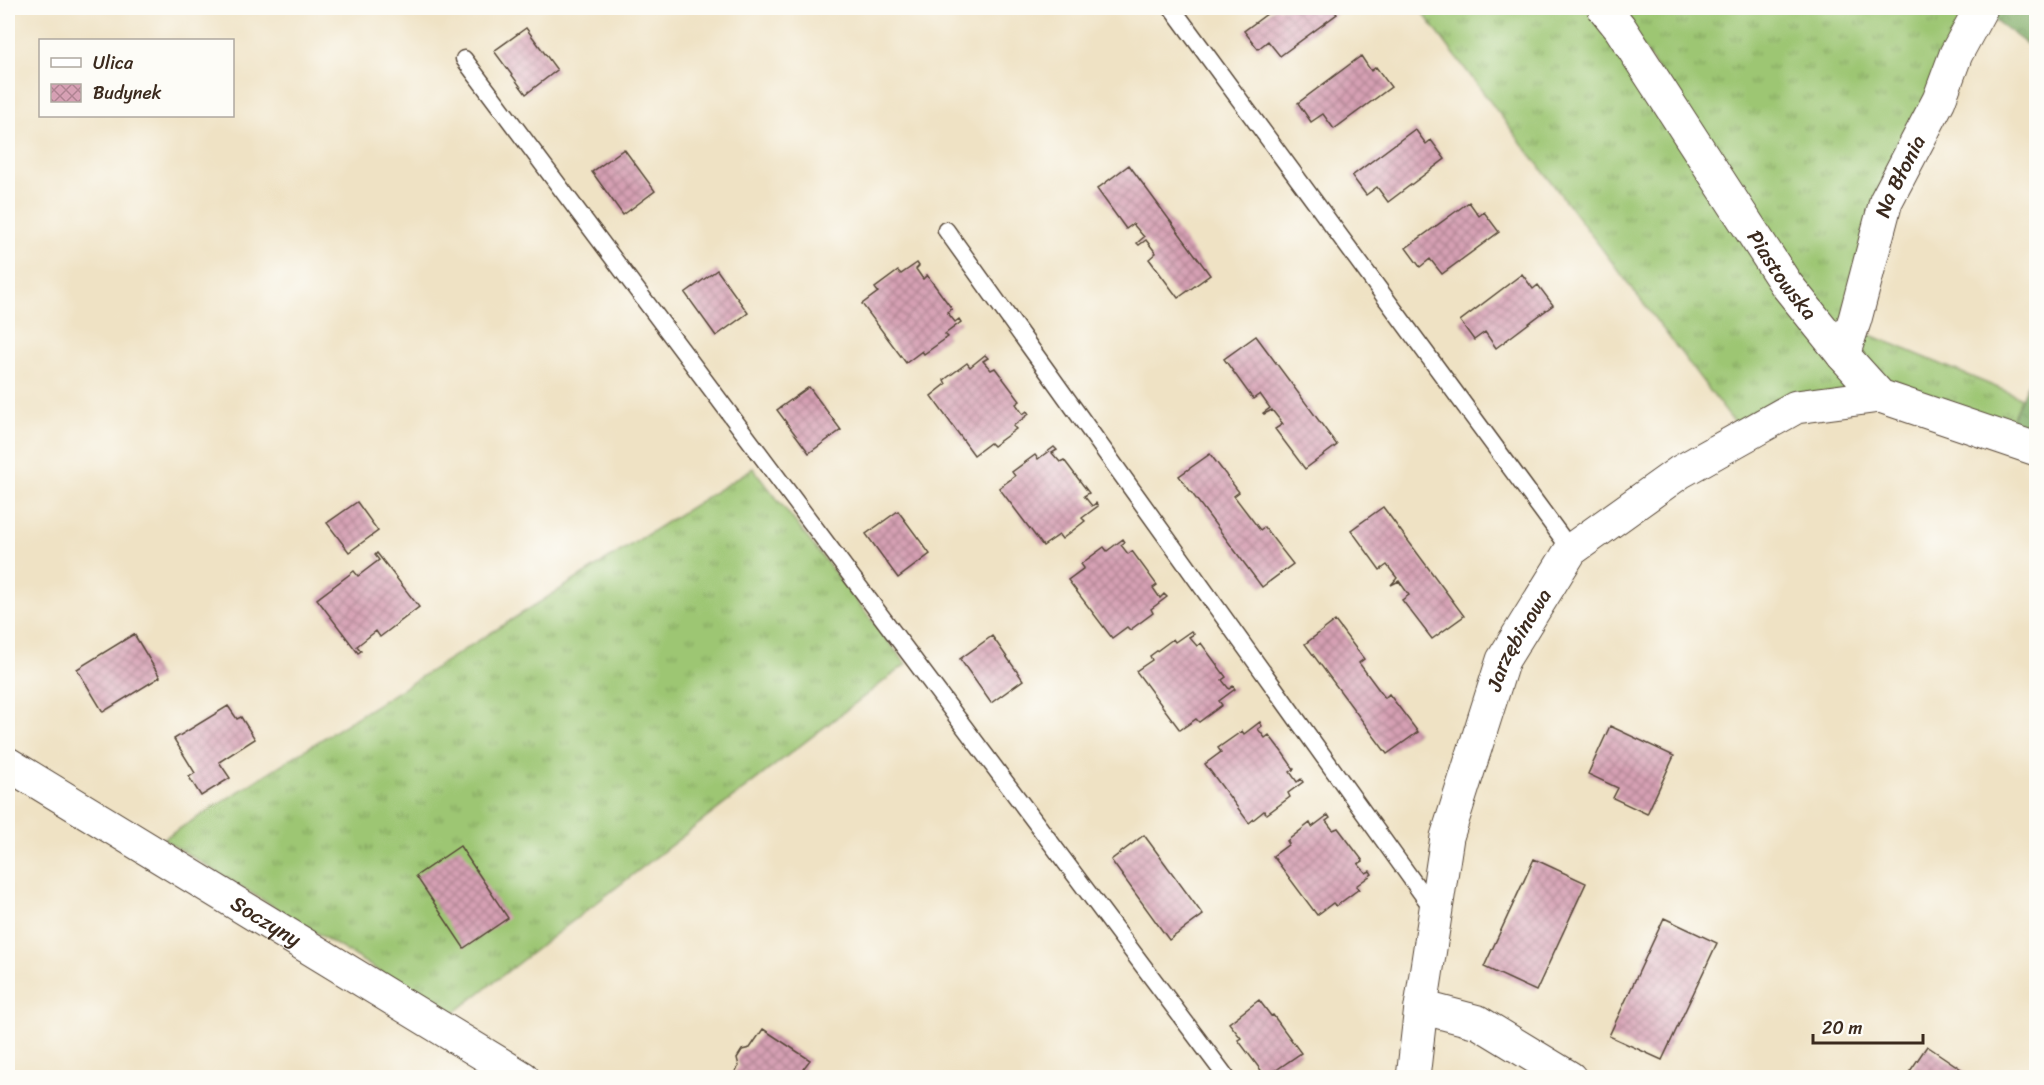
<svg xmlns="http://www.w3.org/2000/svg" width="2044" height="1085" font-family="Sriracha,sans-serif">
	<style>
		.grass { fill: url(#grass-tufts); stroke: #6c7848; stroke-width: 1.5 }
		.forest { fill: url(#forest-crowns); stroke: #5c6a42; stroke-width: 1.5 }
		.building { fill: url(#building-cross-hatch) }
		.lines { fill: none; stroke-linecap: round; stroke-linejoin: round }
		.lane-casing { stroke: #564637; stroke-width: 19 }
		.street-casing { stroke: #564637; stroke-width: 35 }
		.lane { stroke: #fff; stroke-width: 16 }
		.street { stroke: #fff; stroke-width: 33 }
		.labels { text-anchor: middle; stroke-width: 6; stroke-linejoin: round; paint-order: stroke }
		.street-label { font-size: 21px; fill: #3b2a1e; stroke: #fdfcf7 }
	</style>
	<defs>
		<pattern id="grass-tufts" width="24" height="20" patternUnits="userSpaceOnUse" patternTransform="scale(1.5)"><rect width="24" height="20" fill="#9dc673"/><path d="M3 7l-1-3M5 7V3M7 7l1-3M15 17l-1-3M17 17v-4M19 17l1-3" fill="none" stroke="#81a15e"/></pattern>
		<pattern id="forest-crowns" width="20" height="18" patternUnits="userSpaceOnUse" patternTransform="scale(1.5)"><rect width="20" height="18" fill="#7eab65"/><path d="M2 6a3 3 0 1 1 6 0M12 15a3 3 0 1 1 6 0" fill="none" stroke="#688b53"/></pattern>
		<pattern id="building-cross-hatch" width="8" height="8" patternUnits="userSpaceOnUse" patternTransform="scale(1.5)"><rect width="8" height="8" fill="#d6a0b4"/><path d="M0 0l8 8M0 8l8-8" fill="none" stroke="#af8392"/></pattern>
	</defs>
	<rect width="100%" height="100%" fill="#fdfcf7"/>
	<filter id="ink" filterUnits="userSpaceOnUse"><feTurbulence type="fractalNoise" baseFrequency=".0167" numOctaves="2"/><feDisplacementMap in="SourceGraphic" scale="12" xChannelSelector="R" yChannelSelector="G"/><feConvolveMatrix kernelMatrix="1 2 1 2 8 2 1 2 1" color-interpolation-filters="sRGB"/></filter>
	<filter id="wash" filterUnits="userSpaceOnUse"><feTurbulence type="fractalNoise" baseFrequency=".008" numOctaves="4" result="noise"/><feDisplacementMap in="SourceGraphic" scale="24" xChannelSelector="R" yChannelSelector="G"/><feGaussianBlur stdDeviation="1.35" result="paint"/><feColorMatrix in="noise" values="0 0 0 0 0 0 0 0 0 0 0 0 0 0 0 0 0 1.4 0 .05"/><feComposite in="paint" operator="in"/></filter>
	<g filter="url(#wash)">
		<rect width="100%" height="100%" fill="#efe2c4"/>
		<path class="grass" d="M 1419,8 L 1594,8 L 1863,391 L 1738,428 Z
			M 1616,8 L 1970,8 L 1840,338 Z
			M 1859,330 L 2022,398 L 2009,426 L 1886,388 L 1852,351 Z
			M 753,468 L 906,664 L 451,1015 L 163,839 Z"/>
		<path class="forest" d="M 1994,8 L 2036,8 L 2036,51 L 1988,15 Z
			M 2036,365 L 2036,439 L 2009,426 Z"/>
		<g id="blocks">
			<path class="building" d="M 1275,8 L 1332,8 L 1337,14 L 1280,56 L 1268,41 L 1258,49 L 1244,31 Z
				M 526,28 L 557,70 L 526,94 L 494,51 Z
				M 1361,56 L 1371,71 L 1376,67 L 1391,87 L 1334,129 L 1323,114 L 1311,122 L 1298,103 Z
				M 1415,129 L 1426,144 L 1431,140 L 1445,159 L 1388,202 L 1377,187 L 1366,195 L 1352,176 Z
				M 624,149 L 655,191 L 623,215 L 592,172 Z
				M 1129,165 L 1210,275 L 1178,298 L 1149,259 L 1156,253 L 1146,240 L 1139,245 L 1137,243 L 1144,237 L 1133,224 L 1126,229 L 1097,189 Z
				M 1469,202 L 1479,216 L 1484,212 L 1499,232 L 1442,274 L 1430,259 L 1420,267 L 1406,248 Z
				M 917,263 L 919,266 L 916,269 L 923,279 L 927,275 L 952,309 L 947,312 L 955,322 L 959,319 L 961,322 L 945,334 L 948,337 L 924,354 L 922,351 L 906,363 L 862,304 L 878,292 L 875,288 L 898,271 L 901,274 Z
				M 717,270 L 748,313 L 716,336 L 685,293 Z
				M 1522,274 L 1533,289 L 1538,285 L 1553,305 L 1496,348 L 1485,332 L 1474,340 L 1460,321 Z
				M 1256,336 L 1337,445 L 1305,469 L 1275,429 L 1283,424 L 1272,410 L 1264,414 L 1263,413 L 1270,408 L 1260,394 L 1253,399 L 1224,359 Z
				M 985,355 L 988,358 L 983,361 L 991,370 L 995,368 L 1020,401 L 1016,404 L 1023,414 L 1027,411 L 1029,414 L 1013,426 L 1016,429 L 993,446 L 990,443 L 974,455 L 931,396 L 946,384 L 944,380 L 967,363 L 970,367 Z
				M 809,387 L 841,430 L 809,453 L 777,410 Z
				M 1054,447 L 1057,450 L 1052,453 L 1060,462 L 1064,460 L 1089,493 L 1084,496 L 1092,506 L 1096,503 L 1098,506 L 1082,518 L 1085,521 L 1062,539 L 1059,535 L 1043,546 L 999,488 L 1015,476 L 1012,472 L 1035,455 L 1038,459 Z
				M 1210,454 L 1239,492 L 1234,496 L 1260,530 L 1264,527 L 1293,564 L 1262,587 L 1179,476 Z
				M 357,502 L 378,531 L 349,552 L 327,523 Z
				M 1383,507 L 1464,616 L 1432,639 L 1402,600 L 1409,595 L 1399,581 L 1391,585 L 1397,578 L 1387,565 L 1380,570 L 1351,530 Z
				M 898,511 L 930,554 L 898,578 L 866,534 Z
				M 1123,539 L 1125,542 L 1121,545 L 1128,554 L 1132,551 L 1157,585 L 1153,588 L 1160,598 L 1164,594 L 1167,597 L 1151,609 L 1153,613 L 1130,630 L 1127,627 L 1112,638 L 1068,580 L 1084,568 L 1081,564 L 1104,547 L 1107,551 Z
				M 377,553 L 419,607 L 380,637 L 376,631 L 357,646 L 361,651 L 358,653 L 317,599 L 354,571 L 358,576 L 379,560 L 375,555 Z
				M 1335,621 L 1364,659 L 1359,663 L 1385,698 L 1389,694 L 1418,732 L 1387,754 L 1305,644 Z
				M 1191,631 L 1194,634 L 1189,637 L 1197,646 L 1201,643 L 1226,677 L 1222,680 L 1229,689 L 1233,686 L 1235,689 L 1219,701 L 1222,705 L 1199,722 L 1196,719 L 1180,730 L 1136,671 L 1152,660 L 1150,656 L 1173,639 L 1175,642 Z
				M 134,634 L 160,677 L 103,712 L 77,669 Z
				M 992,636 L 1023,680 L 991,703 L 960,659 Z
				M 228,706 L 237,719 L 241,717 L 255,739 L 219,762 L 230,778 L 201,796 L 189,777 L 195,773 L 174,739 Z
				M 1260,722 L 1262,726 L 1258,729 L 1265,738 L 1269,735 L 1282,752 L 1294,769 L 1290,772 L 1297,782 L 1301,779 L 1303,782 L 1288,793 L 1290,797 L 1267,814 L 1264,811 L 1249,823 L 1205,764 L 1221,752 L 1218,748 L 1242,731 L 1244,734 Z
				M 1610,726 L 1674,756 L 1647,814 L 1613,798 L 1618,788 L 1588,774 Z
				M 1328,815 L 1330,818 L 1326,821 L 1333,830 L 1338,828 L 1363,861 L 1358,864 L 1366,873 L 1370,871 L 1372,874 L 1356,886 L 1359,889 L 1336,906 L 1333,903 L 1317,915 L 1273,856 L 1289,844 L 1287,841 L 1310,823 L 1312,827 Z
				M 1144,835 L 1203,915 L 1169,940 L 1111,860 Z
				M 460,846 L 508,918 L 464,948 L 416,876 Z
				M 1534,859 L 1586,883 L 1536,991 L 1484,967 Z
				M 1664,918 L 1717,943 L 1662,1060 L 1609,1036 Z
				M 1259,1000 L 1271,1016 L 1273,1015 L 1301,1053 L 1266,1077 L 1238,1040 L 1241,1038 L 1229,1023 Z
				M 763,1029 L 810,1060 L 803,1069 L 816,1077 L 731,1077 L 739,1066 L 737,1058 L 742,1050 L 750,1048 Z
				M 1927,1046 L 1967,1073 L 1964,1077 L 1906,1077 Z"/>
		</g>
	</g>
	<g filter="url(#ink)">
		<use href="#blocks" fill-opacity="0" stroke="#564637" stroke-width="1.5"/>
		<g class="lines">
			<g class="lane-casing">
				<path id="lane" d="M 1172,8 L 1571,550
					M 464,59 L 1227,1078
					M 946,230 L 1435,912"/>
			</g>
			<g class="street-casing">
				<g id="street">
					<path id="s1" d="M 1604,8 L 1620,28 L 1786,284 L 1843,355 L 1880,396 L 2036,449"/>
					<path id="s2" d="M 1843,355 L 1855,319 L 1886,201 L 1939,100 L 1956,54 L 1981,8"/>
					<path id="s3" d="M 8,764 L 523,1078"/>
					<path d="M 1421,1007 L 1478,1022 L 1570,1078"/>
					<path id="s4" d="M 1413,1078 L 1421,1007 L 1447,837 L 1503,660 L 1571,550 L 1680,472 L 1796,407 L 1880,396"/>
				</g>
			</g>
			<use href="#lane" class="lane"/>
			<use href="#street" class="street"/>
		</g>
	</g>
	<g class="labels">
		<g class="street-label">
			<text dy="7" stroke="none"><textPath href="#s2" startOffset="188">Na Błonia</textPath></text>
			<text dy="7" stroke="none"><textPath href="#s1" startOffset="321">Piastowska</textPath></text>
			<text dy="7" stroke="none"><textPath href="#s4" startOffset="454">Jarzębinowa</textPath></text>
			<text dy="7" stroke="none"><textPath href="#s3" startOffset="302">Soczyny</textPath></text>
		</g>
	</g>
	<rect width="2044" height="1085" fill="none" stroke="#fdfcf7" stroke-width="30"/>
	<rect x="39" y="39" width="195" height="78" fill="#fdfcf7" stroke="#afa8a0" stroke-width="1.5"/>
	<rect x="51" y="58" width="30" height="9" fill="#ffffff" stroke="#afa8a0" stroke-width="1.5"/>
	<text x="93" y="69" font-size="18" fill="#3b2a1e">Ulica</text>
	<rect x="51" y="84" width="30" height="18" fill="url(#building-cross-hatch)" stroke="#afa8a0" stroke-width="1.5"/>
	<text x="93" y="99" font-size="18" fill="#3b2a1e">Budynek</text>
	<path d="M1813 1034v9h110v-9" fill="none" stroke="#3b2a1e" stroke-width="3"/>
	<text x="1822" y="1034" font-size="18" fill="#3b2a1e" stroke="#fdfcf7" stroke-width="4.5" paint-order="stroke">20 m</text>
</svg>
